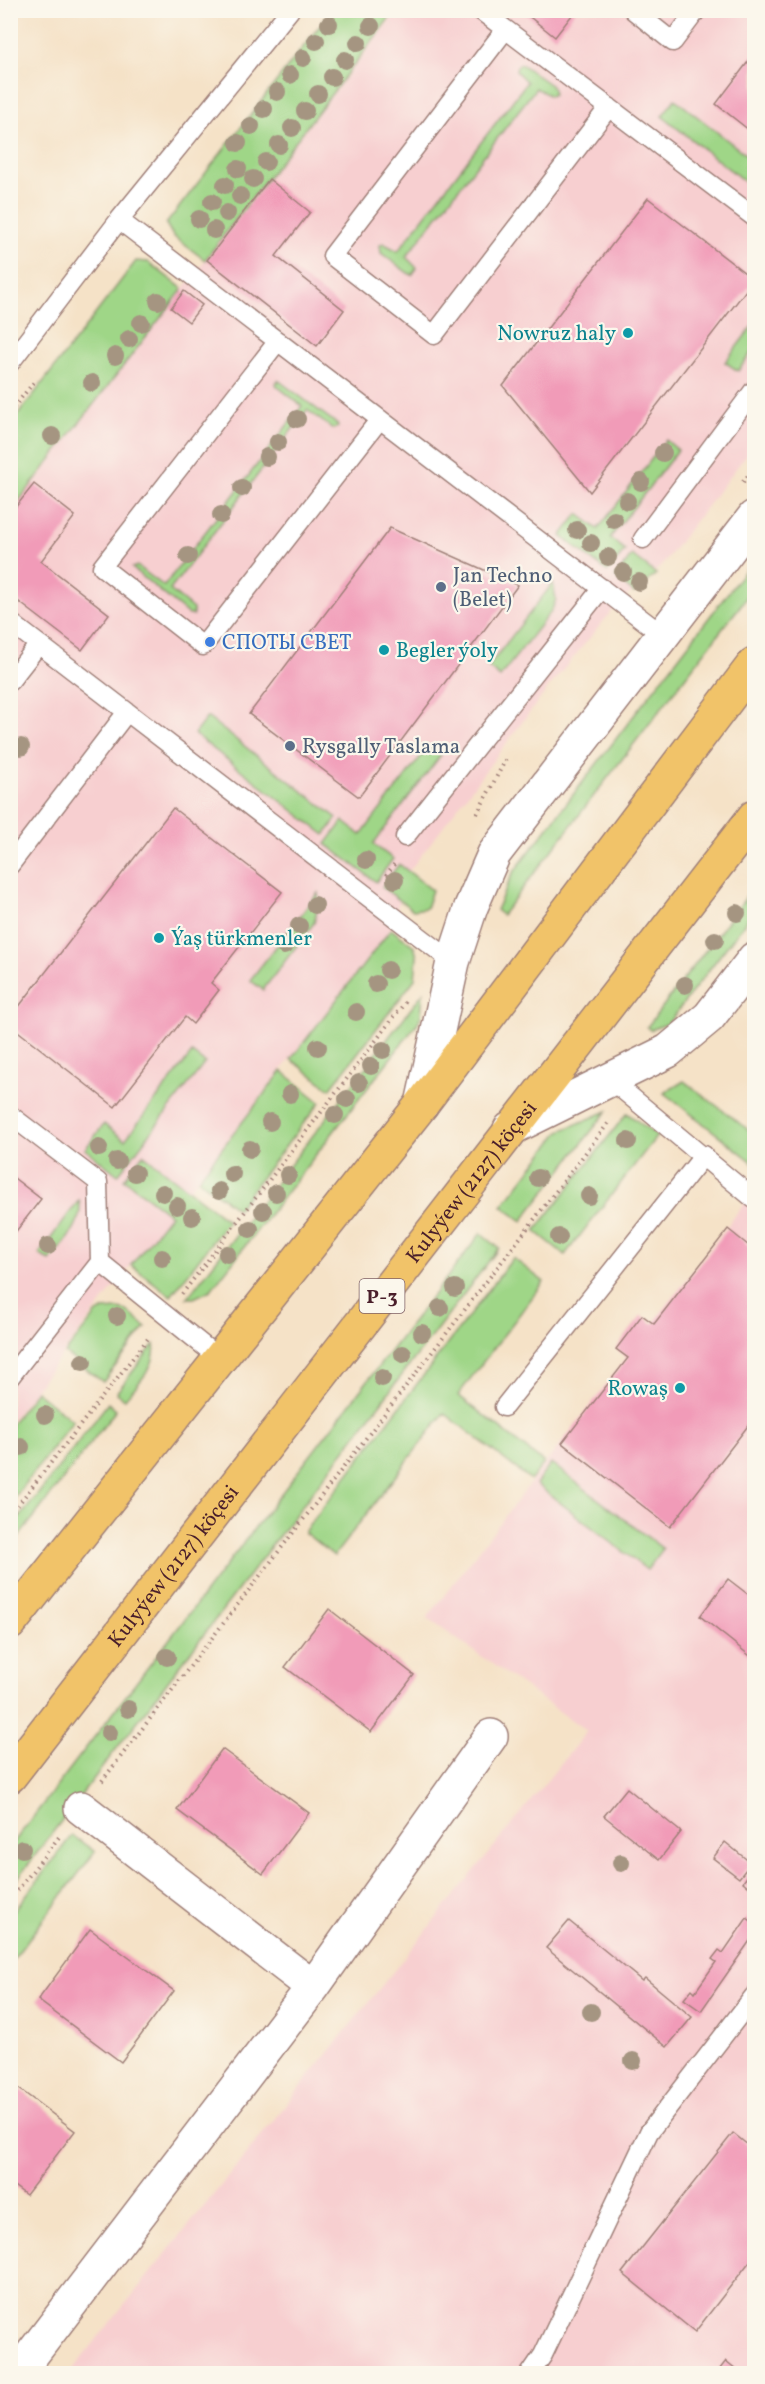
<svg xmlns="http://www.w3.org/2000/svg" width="765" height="2384" font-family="Vollkorn,serif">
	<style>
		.built { fill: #f7cfd0 }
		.green { fill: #9fd687; stroke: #747a59; stroke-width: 1.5 }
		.building { fill: #f19bb8 }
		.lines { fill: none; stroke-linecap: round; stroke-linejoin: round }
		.lane-casing { stroke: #a08079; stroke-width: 21 }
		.street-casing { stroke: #a08079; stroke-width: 36 }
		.highway-casing { stroke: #a08079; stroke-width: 36 }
		.path { stroke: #a08079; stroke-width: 4; stroke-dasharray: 1.5 4.5; stroke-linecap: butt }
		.lane { stroke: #fff; stroke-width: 18 }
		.street { stroke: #fff; stroke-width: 33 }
		.highway { stroke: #f1c369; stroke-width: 33 }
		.tree { fill: #a59581 }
		.culture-dot { fill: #0f9aa8; stroke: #fbf7ec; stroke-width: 2 }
		.service-dot { fill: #5c6f8a; stroke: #fbf7ec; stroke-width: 2 }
		.shop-dot { fill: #3f7fe0; stroke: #fbf7ec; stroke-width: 2 }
		.labels { text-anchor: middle; stroke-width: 4.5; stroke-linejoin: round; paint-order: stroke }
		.shield { fill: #fbf7ec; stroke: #7f6065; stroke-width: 1.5 }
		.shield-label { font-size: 20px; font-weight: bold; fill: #4a1f2b }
		.culture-label { font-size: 21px; fill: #0d838f; stroke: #fbf7ec; text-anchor: end }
		.service-label { font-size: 21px; fill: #4e5e75; stroke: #fbf7ec; text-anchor: start }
		.shop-label { font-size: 21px; fill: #366cbe; stroke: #fbf7ec; text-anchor: start }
		.street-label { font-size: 21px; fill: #4a1f2b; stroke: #fbf7ec }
	</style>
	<rect width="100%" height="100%" fill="#fbf7ec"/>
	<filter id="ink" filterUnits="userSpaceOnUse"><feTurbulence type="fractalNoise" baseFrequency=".0167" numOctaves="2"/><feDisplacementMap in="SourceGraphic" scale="12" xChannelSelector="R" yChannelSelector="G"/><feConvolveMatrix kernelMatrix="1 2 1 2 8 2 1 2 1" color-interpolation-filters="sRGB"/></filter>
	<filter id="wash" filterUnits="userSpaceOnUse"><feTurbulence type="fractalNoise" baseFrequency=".008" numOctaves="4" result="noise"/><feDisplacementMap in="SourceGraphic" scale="24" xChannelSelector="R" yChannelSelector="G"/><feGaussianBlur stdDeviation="1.35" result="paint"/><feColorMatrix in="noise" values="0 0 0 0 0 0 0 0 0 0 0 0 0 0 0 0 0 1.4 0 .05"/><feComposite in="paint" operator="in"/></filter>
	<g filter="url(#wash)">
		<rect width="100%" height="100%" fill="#f5e2c7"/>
		<path class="built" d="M 397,11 L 754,11 L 754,445 L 661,566 L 617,605 L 549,687 L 410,870 L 390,929 L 11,1421 L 11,513 Z
			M 754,1191 L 754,2373 L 69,2374 L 587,1731 L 427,1618 Z"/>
		<path class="green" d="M 331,11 L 395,11 L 205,260 L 173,236 L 166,224 Z
			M 521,64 L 552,86 L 554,94 L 550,96 L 536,88 L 406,257 L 417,268 L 412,275 L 408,273 L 381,253 L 380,245 L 383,243 L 398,251 L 527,82 L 516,71 L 517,66 Z
			M 675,99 L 754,161 L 754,189 L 662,116 Z
			M 136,261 L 148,262 L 183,289 L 11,511 L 11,424 Z
			M 754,324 L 754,349 L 738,371 L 725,362 Z
			M 278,380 L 337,424 L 338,427 L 333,429 L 307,410 L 170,590 L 193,609 L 193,615 L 189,615 L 132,568 L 137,566 L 164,586 L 302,406 L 277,386 L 276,383 Z
			M 666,440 L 678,450 L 610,538 L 625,550 L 608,572 L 561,536 L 578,514 L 598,529 Z
			M 632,555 L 656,574 L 634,593 L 615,577 Z
			M 754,559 L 754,588 L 502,915 L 496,910 L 513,873 Z
			M 553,583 L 556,599 L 552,610 L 500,677 L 488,667 Z
			M 207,717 L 337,818 L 325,835 L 194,734 Z
			M 429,746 L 441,755 L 373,844 L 393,859 L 376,882 L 326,844 L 343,821 L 361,835 Z
			M 399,864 L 432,890 L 426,908 L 413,910 L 382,887 Z
			M 754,887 L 754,911 L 670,1021 L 667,1024 L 650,1030 L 647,1027 Z
			M 318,893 L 319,903 L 314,923 L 263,990 L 250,980 Z
			M 391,929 L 414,946 L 417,956 L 415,979 L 330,1089 L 291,1059 Z
			M 423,993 L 421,1016 L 417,1024 L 211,1290 L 194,1298 L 187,1298 Z
			M 192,1053 L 205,1063 L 118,1175 L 85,1149 L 104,1124 L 125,1140 Z
			M 282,1071 L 320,1102 L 237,1209 L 198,1179 Z
			M 684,1081 L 754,1134 L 754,1163 L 664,1093 Z
			M 607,1111 L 522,1221 L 502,1206 L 560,1131 Z
			M 627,1113 L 657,1136 L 565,1255 L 535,1231 Z
			M 143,1154 L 228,1221 L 171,1296 L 131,1265 L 170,1215 L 124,1179 Z
			M 79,1200 C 85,1224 63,1243 50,1261 L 39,1254 Z
			M 481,1233 L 499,1248 L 11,1887 L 10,1847 Z
			M 513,1258 L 544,1282 L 458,1395 L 544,1463 L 531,1480 L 444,1413 L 334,1556 L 304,1532 Z
			M 118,1309 L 127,1311 L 146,1327 L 103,1382 L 65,1353 L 97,1313 L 103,1310 Z
			M 154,1344 C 158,1366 138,1383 125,1399 L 116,1393 Z
			M 36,1391 L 73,1421 L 11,1502 L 11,1424 Z
			M 108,1403 L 116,1410 L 11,1547 L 11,1529 Z
			M 551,1463 L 663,1549 L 647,1570 L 536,1484 Z
			M 72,1835 L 95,1852 L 11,1962 L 11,1915 Z"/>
		<g id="blocks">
			<path class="building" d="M 521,10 L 576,10 L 555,37 Z
				M 754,54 L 754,134 L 716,104 Z
				M 269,179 L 310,212 L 276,256 L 344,310 L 317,346 L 207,260 Z
				M 648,198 L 754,280 L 590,492 L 503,386 Z
				M 184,291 L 202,305 L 189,322 L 171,308 Z
				M 34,484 L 75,516 L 41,561 L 109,614 L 82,650 L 10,595 L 10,514 Z
				M 390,528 L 518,585 L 359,797 L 249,714 Z
				M 173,808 L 282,892 L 211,983 L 219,990 L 193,1024 L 185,1017 L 115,1107 L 10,1025 L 10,1018 Z
				M 10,1175 L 41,1199 L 10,1239 Z
				M 728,1229 L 754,1250 L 754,1418 L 670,1527 L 562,1443 L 628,1358 L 616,1349 L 642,1315 L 654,1324 Z
				M 728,1579 L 754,1599 L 754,1659 L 700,1616 Z
				M 329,1609 L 414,1675 L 371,1732 L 285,1667 Z
				M 222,1749 L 309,1813 L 263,1874 L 177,1810 Z
				M 627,1788 L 681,1832 L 659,1860 L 604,1816 Z
				M 725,1842 L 751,1863 L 739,1878 L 713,1858 Z
				M 754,1868 L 754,1891 L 743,1882 Z
				M 747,1918 L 754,1923 L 754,1935 L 701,2011 L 684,1999 L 692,1989 L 695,1992 L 716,1962 L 712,1959 L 719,1950 L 723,1953 Z
				M 569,1921 L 642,1981 L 645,1978 L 692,2017 L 667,2047 L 546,1948 Z
				M 90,1929 L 174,1991 L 121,2062 L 38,2000 Z
				M 10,2082 L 75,2131 L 26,2195 L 10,2183 Z
				M 733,2133 L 754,2150 L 754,2256 L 695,2332 L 622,2273 Z
				M 726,2361 L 742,2374 L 716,2374 Z"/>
		</g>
	</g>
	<g filter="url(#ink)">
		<use href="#blocks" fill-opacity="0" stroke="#a08079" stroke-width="1.5"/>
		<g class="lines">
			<g class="lane-casing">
				<path id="lane" d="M 480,10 L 754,217
					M 633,10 L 673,42 L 697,10
					M 505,30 L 332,256 L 434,335 L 609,107
					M 119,220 L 664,636
					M 278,341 L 102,567 L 203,646 L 380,419
					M 10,363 L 119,220 L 290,10
					M 643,539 L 754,390
					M 10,622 L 453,962
					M 10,681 L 39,644
					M 405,837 L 602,588
					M 10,865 L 127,712
					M 612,1081 L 754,1199
					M 10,1115 L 98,1182 L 100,1262 L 220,1359
					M 10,1377 L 100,1262
					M 504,1407 L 704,1155
					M 530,2374 L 543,2355 L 649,2132 L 754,1996"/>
			</g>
			<g class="street-casing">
				<path id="street" d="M 422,1104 L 453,962 L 471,907 L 494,854 L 754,517
					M 510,1129 L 668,1051 L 709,1017 L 754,959
					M 81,1808 L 313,1987
					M 17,2374 L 313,1987 L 491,1736"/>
			</g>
			<g class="highway-casing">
				<g id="highway">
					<path d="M 10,1623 L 422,1104 L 754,664"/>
					<path id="s1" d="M 10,1776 L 754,817"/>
				</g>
			</g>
			<path class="path" d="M 10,412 L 34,382
				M 743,482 L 754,468
				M 477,814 L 507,757
				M 386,875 L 396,862
				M 182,1294 L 407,1000
				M 10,1515 L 150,1336
				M 102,1781 L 610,1121
				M 10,1900 L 59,1837"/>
			<use href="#lane" class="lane"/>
			<use href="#street" class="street"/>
			<use href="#highway" class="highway"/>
		</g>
		<g class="tree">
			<circle cx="329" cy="24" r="9"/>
			<circle cx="371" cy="26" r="9"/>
			<circle cx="316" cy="41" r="9"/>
			<circle cx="358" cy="43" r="9"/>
			<circle cx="303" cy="58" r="9"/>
			<circle cx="345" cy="60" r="9"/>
			<circle cx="290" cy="75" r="9"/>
			<circle cx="332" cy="77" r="9"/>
			<circle cx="277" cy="92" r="9"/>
			<circle cx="318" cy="94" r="9"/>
			<circle cx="264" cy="109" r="9"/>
			<circle cx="305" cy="111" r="9"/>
			<circle cx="251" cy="126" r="9"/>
			<circle cx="292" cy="128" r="9"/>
			<circle cx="238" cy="143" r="9"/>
			<circle cx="279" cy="145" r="9"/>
			<circle cx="266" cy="162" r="9"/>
			<circle cx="238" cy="169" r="9"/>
			<circle cx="253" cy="179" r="9"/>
			<circle cx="225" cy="185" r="9"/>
			<circle cx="240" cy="196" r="9"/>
			<circle cx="212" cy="202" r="9"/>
			<circle cx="227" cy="213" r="9"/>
			<circle cx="199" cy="219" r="9"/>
			<circle cx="214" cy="230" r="9"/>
			<circle cx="158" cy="301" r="9"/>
			<circle cx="141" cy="323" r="9"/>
			<circle cx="129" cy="339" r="9"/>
			<circle cx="115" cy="356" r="9"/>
			<circle cx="92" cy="383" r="9"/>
			<circle cx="297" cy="419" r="9"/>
			<circle cx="52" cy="436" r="9"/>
			<circle cx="278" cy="442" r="9"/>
			<circle cx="663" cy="453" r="9"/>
			<circle cx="267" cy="457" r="9"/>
			<circle cx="641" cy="482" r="9"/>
			<circle cx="242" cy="488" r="9"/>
			<circle cx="627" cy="501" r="9"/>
			<circle cx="221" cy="515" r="9"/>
			<circle cx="614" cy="520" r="9"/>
			<circle cx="577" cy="530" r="9"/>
			<circle cx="591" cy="543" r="9"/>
			<circle cx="188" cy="556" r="9"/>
			<circle cx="608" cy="557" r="9"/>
			<circle cx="623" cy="572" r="9"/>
			<circle cx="639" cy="582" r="9"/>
			<circle cx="21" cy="747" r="9"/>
			<circle cx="366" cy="860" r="9"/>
			<circle cx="395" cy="880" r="9"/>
			<circle cx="315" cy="905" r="9"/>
			<circle cx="737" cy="913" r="9"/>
			<circle cx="299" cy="926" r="9"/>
			<circle cx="715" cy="940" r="9"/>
			<circle cx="284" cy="946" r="9"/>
			<circle cx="388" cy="970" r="9"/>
			<circle cx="376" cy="984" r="9"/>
			<circle cx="685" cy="985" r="9"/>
			<circle cx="356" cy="1012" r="9"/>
			<circle cx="318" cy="1047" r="9"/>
			<circle cx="383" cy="1050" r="9"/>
			<circle cx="371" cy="1066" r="9"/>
			<circle cx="359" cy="1083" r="9"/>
			<circle cx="290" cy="1094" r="9"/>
			<circle cx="347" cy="1099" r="9"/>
			<circle cx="335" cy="1115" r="9"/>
			<circle cx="270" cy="1122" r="9"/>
			<circle cx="628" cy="1141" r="9"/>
			<circle cx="99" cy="1148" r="9"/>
			<circle cx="250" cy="1149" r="9"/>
			<circle cx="117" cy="1161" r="9"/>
			<circle cx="135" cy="1173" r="9"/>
			<circle cx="232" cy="1174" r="9"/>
			<circle cx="288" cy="1175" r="9"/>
			<circle cx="538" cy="1178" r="9"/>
			<circle cx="219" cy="1191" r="9"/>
			<circle cx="163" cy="1193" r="9"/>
			<circle cx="276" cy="1193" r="9"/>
			<circle cx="589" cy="1196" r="9"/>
			<circle cx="177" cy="1206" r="9"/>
			<circle cx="263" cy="1211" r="9"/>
			<circle cx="192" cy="1217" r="9"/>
			<circle cx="250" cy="1229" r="9"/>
			<circle cx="559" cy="1237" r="9"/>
			<circle cx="48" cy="1246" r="9"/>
			<circle cx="227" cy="1254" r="9"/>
			<circle cx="162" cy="1258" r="9"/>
			<circle cx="455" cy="1288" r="9"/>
			<circle cx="440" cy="1308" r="9"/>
			<circle cx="117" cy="1316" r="9"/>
			<circle cx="422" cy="1333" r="9"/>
			<circle cx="403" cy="1354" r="9"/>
			<circle cx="83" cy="1362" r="9"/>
			<circle cx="382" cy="1378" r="9"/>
			<circle cx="45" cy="1415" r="9"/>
			<circle cx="21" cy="1447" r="9"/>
			<circle cx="167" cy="1657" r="9"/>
			<circle cx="128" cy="1709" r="9"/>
			<circle cx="109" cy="1733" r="9"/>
			<circle cx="22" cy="1849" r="9"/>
			<circle cx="621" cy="1863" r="9"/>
			<circle cx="591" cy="2012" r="9"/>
			<circle cx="633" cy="2061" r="9"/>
		</g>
	</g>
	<g class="culture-dot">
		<circle cx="628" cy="333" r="6"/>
		<circle cx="384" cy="650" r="6"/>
		<circle cx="159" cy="938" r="6"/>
		<circle cx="680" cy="1388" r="6"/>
	</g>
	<g class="service-dot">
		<circle cx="441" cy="587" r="6"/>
		<circle cx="290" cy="746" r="6"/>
	</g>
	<circle class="shop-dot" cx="210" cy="642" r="6"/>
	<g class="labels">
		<rect class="shield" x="359.5" y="1279" width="45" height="34" rx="4.5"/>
		<g class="shield-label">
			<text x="382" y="1303">P-3</text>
		</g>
		<g class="culture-label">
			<text x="616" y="340">Nowruz haly</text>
			<text x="396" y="657" text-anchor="start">Begler ýoly</text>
			<text x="171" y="945" text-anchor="start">Ýaş türkmenler</text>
			<text x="668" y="1395">Rowaş</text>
		</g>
		<g class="service-label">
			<text x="453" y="582">Jan Techno<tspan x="453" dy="24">(Belet)</tspan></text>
			<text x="302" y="753">Rysgally Taslama</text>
		</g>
		<g class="shop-label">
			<text x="222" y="649">СПОТЫ СВЕТ</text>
		</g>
		<g class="street-label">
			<text dy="7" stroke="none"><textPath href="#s1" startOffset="752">Kulyýew (2127) köçesi</textPath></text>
			<text dy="7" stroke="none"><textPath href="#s1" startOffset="266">Kulyýew (2127) köçesi</textPath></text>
		</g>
	</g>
	<rect width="765" height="2384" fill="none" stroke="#fbf7ec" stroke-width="36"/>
</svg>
